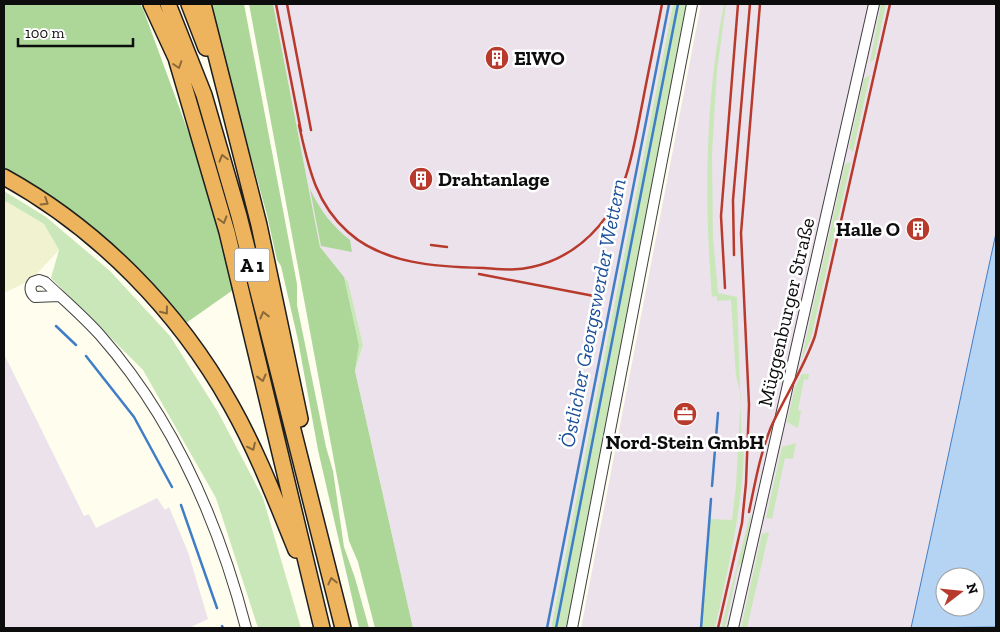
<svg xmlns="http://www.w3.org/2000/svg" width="1000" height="632" font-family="'Zilla Slab',serif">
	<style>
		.industrial { fill: #ece2eb }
		.farmland { fill: #f1f3d0 }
		.green { fill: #cae7b9 }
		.forest { fill: #acd799 }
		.water { fill: #b5d3f3; stroke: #407dc7; fill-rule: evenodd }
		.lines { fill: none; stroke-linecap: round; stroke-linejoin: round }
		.stream { stroke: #407dc7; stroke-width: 2.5 }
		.minor-casing { stroke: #404040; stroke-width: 12 }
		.highway-casing { stroke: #1e1e1e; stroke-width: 18 }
		.minor { stroke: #fff; stroke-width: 10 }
		.highway { stroke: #eeb45d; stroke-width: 15 }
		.rail { stroke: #b73a2c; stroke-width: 2.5 }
		.oneway { stroke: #896939 }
		.labels { text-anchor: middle; stroke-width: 5; stroke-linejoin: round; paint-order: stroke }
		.shield { fill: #fff; stroke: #565656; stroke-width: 1 }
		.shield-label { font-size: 19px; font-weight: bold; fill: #0d0d0d }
		.poi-label { font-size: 20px; font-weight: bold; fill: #0d0d0d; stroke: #fff; text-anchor: start }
		.street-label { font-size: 20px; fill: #0d0d0d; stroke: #fff }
		.water-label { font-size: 21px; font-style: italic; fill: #1c5099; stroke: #fff }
	</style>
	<rect width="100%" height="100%" fill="#fefdee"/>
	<path class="industrial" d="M 273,4 L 673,4 L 551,628 L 413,628 L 355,371 L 363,345 L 347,282 L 320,247 Z
		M 701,4 L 996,4 L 996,233 L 911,628 L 581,628 Z
		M 4,354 L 84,516 L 89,514 L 96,528 L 157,498 L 165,510 L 169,507 L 188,552 L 208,619 L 189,628 L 4,628 Z"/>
	<path class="farmland" d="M 4,202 L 7,202 L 44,224 L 59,250 L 31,280 L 4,293 Z"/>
	<path class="green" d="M 673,4 L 688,4 L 568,628 L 551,628 Z
		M 724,4 L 726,4 L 717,71 L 712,154 L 713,237 L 718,293 L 737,297 L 742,449 L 744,450 C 742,511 728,569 715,628 L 701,628 L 710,519 L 732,520 L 736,486 L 741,395 L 736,376 L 731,300 L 717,301 L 717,296 L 712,297 C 704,199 705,100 724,4 Z
		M 881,4 L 886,4 L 874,60 L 870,62 Z
		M 870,75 L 853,152 L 849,148 L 864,79 Z
		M 851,162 L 811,338 L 801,361 L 845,164 Z
		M 4,191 L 46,217 L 110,271 L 170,336 L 218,412 L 263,498 L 301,628 L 258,628 L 216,498 L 143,370 L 51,278 L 59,250 L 44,224 L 7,202 L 4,202 Z
		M 344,277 L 348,282 L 363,345 L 355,371 L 359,345 Z
		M 802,374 L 809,374 L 808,380 L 804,379 L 798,410 L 801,411 L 798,428 L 787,422 L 795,387 Z
		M 796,443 L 793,459 L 785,458 L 772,519 L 766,518 L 782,447 Z
		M 750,515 L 751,517 L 743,561 L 738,567 L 725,628 L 721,628 Z
		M 769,532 L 747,628 L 741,628 L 762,534 Z"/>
	<path class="forest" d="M 4,4 L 140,4 L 143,9 L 207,183 L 233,290 L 186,323 C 166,301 148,277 127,258 C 90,223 49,192 4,169 Z
		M 209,4 L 244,4 L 297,284 L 297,305 L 326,447 L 333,471 L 344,547 L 355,578 L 369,628 L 359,628 L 318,450 L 298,340 L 281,266 L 277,260 L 267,215 Z
		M 249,4 L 273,4 L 320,247 L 344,277 L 359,345 L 355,371 L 413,628 L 375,628 L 358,562 L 349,541 Z
		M 310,189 C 320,210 332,226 350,240 L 352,252 L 321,246 Z"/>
	<path class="water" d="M 996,233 L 996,627 L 911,628 C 940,497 967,365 996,233 ZM 945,577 L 975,577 L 975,607 L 945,607 Z"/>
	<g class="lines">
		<path class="stream" d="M 56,326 L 76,345
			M 86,356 L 134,417 L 172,487
			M 712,486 L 718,413
			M 181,505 L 217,608
			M 222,626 L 223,628
			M 547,628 L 669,4
			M 556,628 L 678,4
			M 701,628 L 711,499"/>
		<g class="minor-casing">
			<path id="minor" d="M 59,296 L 35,297 C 30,293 29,287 33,282 L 39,280 L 45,282 C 63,299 83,316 100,335 C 174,419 218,520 246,628
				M 572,628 L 692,4
				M 733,628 L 874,4"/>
		</g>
		<g class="highway-casing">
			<path id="highway" d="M 151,4 L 176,58 L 227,232 L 322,628
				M 168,4 L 204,95 L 239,216 L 343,628
				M 189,4 L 206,48
				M 203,4 L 259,225 L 300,419
				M 4,177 C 98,229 178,310 231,405 C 257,451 276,501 296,550"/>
		</g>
		<use href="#minor" class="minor"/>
		<use href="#highway" class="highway"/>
		<path class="rail" d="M 276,4 L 301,131
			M 287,4 L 311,130
			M 299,125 C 308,165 315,203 348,232 C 383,264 438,267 484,268 C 500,269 516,271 532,267 C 559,261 581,247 599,226 C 629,191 634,144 643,100 C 649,68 656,36 662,4
			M 431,245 L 447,247
			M 734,255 L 733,200 L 750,4
			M 479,274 L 594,296
			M 725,288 L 721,216 L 738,4
			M 749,512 C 755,483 760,454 771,427 C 785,396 804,368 815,336 L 890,4
			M 718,628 L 742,523 L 746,483 L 749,405 L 741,233 L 760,4"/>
	</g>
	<defs><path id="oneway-chevron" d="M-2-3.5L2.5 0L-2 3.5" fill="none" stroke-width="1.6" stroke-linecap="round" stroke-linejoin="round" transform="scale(1.25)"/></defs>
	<g class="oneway">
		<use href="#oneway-chevron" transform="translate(178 65) rotate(72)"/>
		<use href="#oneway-chevron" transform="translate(223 158) rotate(-106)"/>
		<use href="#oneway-chevron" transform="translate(45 202) rotate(32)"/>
		<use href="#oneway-chevron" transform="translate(223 220) rotate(74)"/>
		<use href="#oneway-chevron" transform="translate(165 311) rotate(52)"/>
		<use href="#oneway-chevron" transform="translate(264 315) rotate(-104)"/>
		<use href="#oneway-chevron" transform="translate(262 378) rotate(76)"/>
		<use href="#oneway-chevron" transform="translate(252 447) rotate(64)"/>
		<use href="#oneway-chevron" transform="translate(332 581) rotate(-103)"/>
	</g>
	<defs>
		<g id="building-disc" transform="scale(1.25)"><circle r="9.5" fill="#b73a2c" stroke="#fff"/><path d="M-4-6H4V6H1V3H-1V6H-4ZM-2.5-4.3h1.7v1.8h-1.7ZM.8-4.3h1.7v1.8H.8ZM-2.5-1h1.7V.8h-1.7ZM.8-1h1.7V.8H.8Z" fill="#fff"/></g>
		<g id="office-disc" transform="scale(1.25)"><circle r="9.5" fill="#b73a2c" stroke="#fff"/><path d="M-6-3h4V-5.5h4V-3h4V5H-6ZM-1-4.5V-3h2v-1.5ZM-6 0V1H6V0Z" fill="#fff"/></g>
	</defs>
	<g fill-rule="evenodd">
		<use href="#building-disc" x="497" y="58"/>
		<use href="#building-disc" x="421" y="179"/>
		<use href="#building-disc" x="918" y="229"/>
		<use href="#office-disc" x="685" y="414"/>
	</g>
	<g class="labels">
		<rect class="shield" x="234.5" y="248.5" width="35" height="33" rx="4"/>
		<g class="shield-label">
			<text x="252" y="272">A 1</text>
		</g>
		<g class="poi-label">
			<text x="514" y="65">ElWO</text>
			<text x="438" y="186">Drahtanlage</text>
			<text x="900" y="236" text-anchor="end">Halle O</text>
			<text x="685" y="449" text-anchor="middle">Nord-Stein GmbH</text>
		</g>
		<g class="street-label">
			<text transform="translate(786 312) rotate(-77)" y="7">Müggenburger Straße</text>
		</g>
		<g class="water-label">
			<text transform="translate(593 313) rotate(-79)" y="7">Östlicher Georgswerder Wettern</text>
		</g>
	</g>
	<rect width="1000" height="632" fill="none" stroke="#0d0d0d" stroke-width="10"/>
	<g transform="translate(960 592) rotate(74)"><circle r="24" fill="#ffffff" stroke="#9e9e9e"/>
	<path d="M0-4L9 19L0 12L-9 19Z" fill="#b73a2c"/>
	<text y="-8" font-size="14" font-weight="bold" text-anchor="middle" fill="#0d0d0d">N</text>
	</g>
	<path d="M18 38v8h115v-8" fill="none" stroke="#0d0d0d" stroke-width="2.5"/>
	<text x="25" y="38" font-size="15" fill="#0d0d0d" stroke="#ffffff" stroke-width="4" paint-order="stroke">100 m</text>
</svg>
